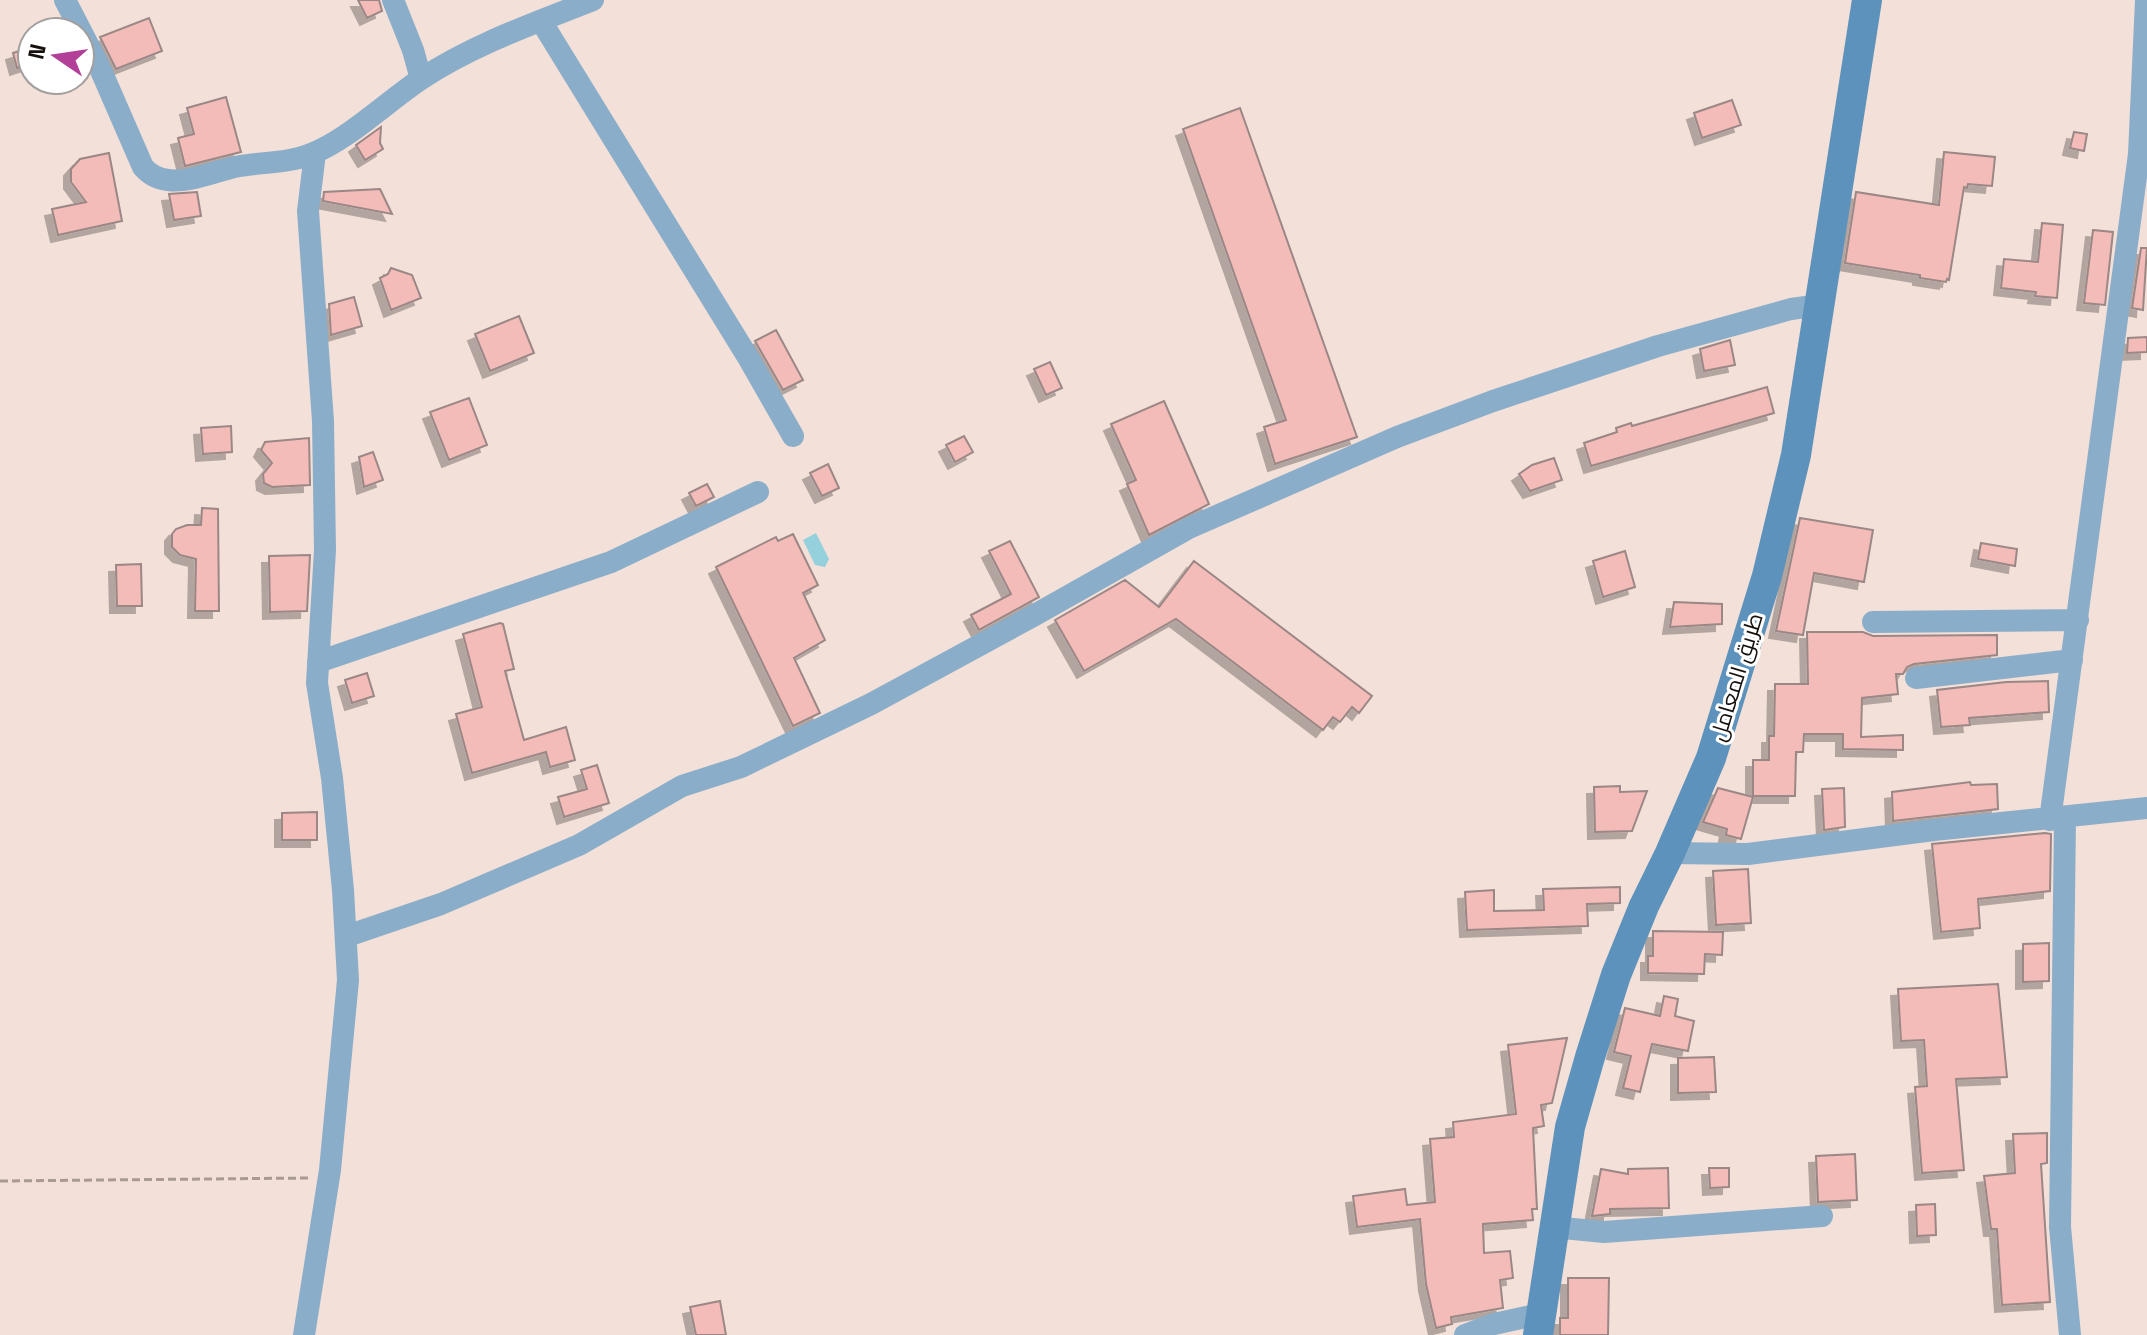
<svg xmlns="http://www.w3.org/2000/svg" width="2147" height="1335" font-family="'Space Grotesk',Cairo,sans-serif">
	<style>
		.water { fill: #94d1dd }
		.building { fill: #f3bcb8; stroke: #9b8786; stroke-width: 2; filter: url(#shadow) }
		.lines { fill: none; stroke-linecap: round; stroke-linejoin: round }
		.path { stroke: #a89993; stroke-width: 3; stroke-dasharray: 8 4; stroke-linecap: butt }
		.minor { stroke: #8aaec9; stroke-width: 22 }
		.secondary { stroke: #5c92bb; stroke-width: 30 }
		.labels { text-anchor: middle; stroke-width: 6; stroke-linejoin: round; paint-order: stroke }
		.street-label { font-size: 22px; fill: #16100d; stroke: #fff }
	</style>
	<defs>
		<filter id="shadow"><feDropShadow dx="-7" dy="7" stdDeviation="0" flood-color="#0004"/></filter>
	</defs>
	<rect width="100%" height="100%" fill="#f3e0d8"/>
	<path class="water" d="M 816,533 L 829,559 L 825,567 L 815,565 L 803,540 Z"/>
	<path class="building" d="M 358,0 L 379,0 L 382,11 L 367,18 Z
		M 149,18 L 162,51 L 116,69 L 100,37 Z
		M 32,47 L 32,63 L 17,68 L 13,53 Z
		M 226,97 L 241,152 L 185,166 L 178,138 L 194,134 L 187,108 Z
		M 1732,100 L 1741,125 L 1702,138 L 1694,113 Z
		M 1240,108 L 1357,437 L 1275,464 L 1264,427 L 1286,420 L 1183,129 Z
		M 381,127 L 380,143 L 383,149 L 365,160 L 356,145 Z
		M 2074,132 L 2087,134 L 2084,151 L 2070,148 Z
		M 1944,152 L 1995,157 L 1992,186 L 1968,184 L 1967,188 L 1964,187 L 1949,280 L 1947,279 L 1946,282 L 1920,278 L 1920,275 L 1845,263 L 1856,192 L 1939,205 Z
		M 109,153 L 122,221 L 58,235 L 52,209 L 86,202 L 71,182 L 71,169 L 80,159 Z
		M 380,189 L 392,214 L 323,201 L 324,192 Z
		M 197,192 L 201,216 L 174,220 L 169,194 Z
		M 2042,223 L 2063,225 L 2057,298 L 2035,296 L 2036,292 L 2001,288 L 2004,259 L 2038,262 Z
		M 2093,230 L 2113,232 L 2105,305 L 2084,303 Z
		M 2141,248 L 2147,248 L 2143,310 L 2132,308 Z
		M 391,268 L 412,275 L 421,298 L 391,310 L 380,278 L 388,274 Z
		M 354,297 L 362,326 L 331,335 L 329,304 Z
		M 519,316 L 534,353 L 490,371 L 475,334 Z
		M 776,330 L 803,380 L 783,390 L 755,341 Z
		M 2147,337 L 2147,352 L 2127,353 L 2128,338 Z
		M 1730,340 L 1735,365 L 1704,371 L 1700,349 Z
		M 1050,362 L 1062,388 L 1046,395 L 1034,369 Z
		M 1767,387 L 1774,413 L 1591,466 L 1584,443 L 1617,432 L 1616,428 L 1631,423 L 1632,426 Z
		M 469,398 L 487,445 L 449,460 L 430,412 Z
		M 1164,401 L 1209,504 L 1149,535 L 1127,484 L 1136,480 L 1111,424 Z
		M 231,426 L 232,452 L 203,454 L 201,428 Z
		M 964,436 L 973,452 L 955,462 L 946,445 Z
		M 309,438 L 310,485 L 272,487 L 264,483 L 263,474 L 272,463 L 261,450 L 265,442 Z
		M 373,452 L 383,480 L 364,487 L 359,457 Z
		M 1554,458 L 1562,480 L 1530,491 L 1519,474 L 1532,465 Z
		M 828,464 L 839,488 L 822,496 L 810,473 Z
		M 707,484 L 714,497 L 696,506 L 689,493 Z
		M 202,508 L 218,509 L 219,611 L 195,611 L 196,559 L 180,555 L 172,547 L 172,534 L 176,529 L 187,525 L 201,525 Z
		M 1800,518 L 1873,530 L 1864,582 L 1814,573 L 1803,635 L 1776,631 Z
		M 793,534 L 818,585 L 803,593 L 825,640 L 794,658 L 820,713 L 793,726 L 716,567 L 776,537 L 778,541 Z
		M 1010,541 L 1039,597 L 979,630 L 971,615 L 1011,594 L 989,551 Z
		M 1981,543 L 2017,549 L 2015,566 L 1978,559 Z
		M 1625,551 L 1635,587 L 1603,597 L 1593,561 Z
		M 310,555 L 307,611 L 270,612 L 269,556 Z
		M 1194,561 L 1372,696 L 1359,713 L 1352,707 L 1340,722 L 1333,717 L 1323,730 L 1176,619 L 1084,671 L 1055,620 L 1125,580 L 1159,607 Z
		M 141,564 L 142,606 L 117,606 L 116,565 Z
		M 1674,602 L 1722,604 L 1722,624 L 1670,627 Z
		M 500,623 L 503,624 L 514,669 L 505,671 L 524,740 L 566,727 L 575,760 L 550,767 L 546,752 L 472,773 L 456,714 L 482,707 L 463,634 Z
		M 1807,632 L 1863,632 L 1873,636 L 1997,635 L 1997,655 L 1914,664 L 1907,667 L 1903,674 L 1896,674 L 1898,694 L 1862,698 L 1861,737 L 1903,735 L 1903,750 L 1843,749 L 1843,734 L 1804,734 L 1803,752 L 1796,752 L 1795,796 L 1753,796 L 1753,760 L 1769,760 L 1769,736 L 1774,736 L 1775,684 L 1808,684 Z
		M 367,673 L 374,696 L 352,703 L 345,680 Z
		M 2048,681 L 2049,712 L 1969,718 L 1970,725 L 1941,727 L 1937,690 L 2006,682 Z
		M 597,765 L 609,803 L 564,817 L 558,797 L 587,789 L 581,770 Z
		M 1970,782 L 1971,785 L 1997,784 L 1998,809 L 1893,821 L 1892,792 Z
		M 1620,786 L 1620,792 L 1647,791 L 1632,831 L 1595,832 L 1594,787 Z
		M 1718,788 L 1753,797 L 1741,839 L 1726,835 L 1727,829 L 1703,822 Z
		M 1844,788 L 1845,827 L 1824,830 L 1822,789 Z
		M 317,812 L 317,840 L 282,840 L 282,813 Z
		M 2045,833 L 2051,834 L 2050,891 L 1978,899 L 1980,928 L 1941,932 L 1932,844 Z
		M 1748,869 L 1751,923 L 1716,925 L 1713,871 Z
		M 1620,887 L 1620,903 L 1587,904 L 1588,926 L 1467,930 L 1465,892 L 1494,890 L 1494,911 L 1544,910 L 1543,889 Z
		M 1653,931 L 1723,932 L 1722,955 L 1705,954 L 1704,974 L 1648,973 L 1648,956 L 1653,956 Z
		M 2049,943 L 2049,981 L 2023,982 L 2023,944 Z
		M 1998,984 L 2007,1077 L 1956,1079 L 1964,1170 L 1922,1173 L 1915,1087 L 1927,1086 L 1924,1040 L 1901,1041 L 1898,989 Z
		M 1664,996 L 1678,999 L 1675,1016 L 1694,1021 L 1688,1051 L 1652,1044 L 1640,1092 L 1623,1088 L 1631,1056 L 1614,1052 L 1625,1008 L 1660,1016 Z
		M 1567,1038 L 1552,1103 L 1541,1105 L 1544,1126 L 1533,1128 L 1537,1209 L 1532,1209 L 1533,1220 L 1483,1224 L 1484,1253 L 1510,1251 L 1513,1278 L 1500,1280 L 1503,1308 L 1451,1317 L 1452,1324 L 1436,1328 L 1426,1284 L 1420,1219 L 1357,1227 L 1353,1196 L 1405,1189 L 1407,1205 L 1435,1202 L 1430,1139 L 1454,1137 L 1453,1122 L 1516,1114 L 1508,1045 Z
		M 1714,1057 L 1716,1092 L 1678,1093 L 1678,1058 Z
		M 2047,1133 L 2047,1163 L 2041,1164 L 2050,1302 L 2002,1305 L 1997,1229 L 1991,1229 L 1984,1176 L 2015,1173 L 2013,1134 Z
		M 1855,1154 L 1857,1200 L 1818,1202 L 1816,1156 Z
		M 1668,1168 L 1669,1208 L 1610,1209 L 1610,1214 L 1592,1216 L 1601,1169 L 1628,1174 L 1628,1169 Z
		M 1709,1168 L 1729,1168 L 1729,1187 L 1710,1188 Z
		M 1935,1204 L 1936,1235 L 1917,1236 L 1916,1205 Z
		M 1568,1278 L 1609,1278 L 1608,1335 L 1560,1335 L 1560,1318 L 1568,1318 Z
		M 720,1301 L 726,1335 L 696,1335 L 690,1307 Z"/>
	<g class="lines">
		<path class="path" d="M 0,1181 L 309,1178"/>
		<path class="minor" d="M 65,0 L 99,66 L 143,167 C 150,175 157,179 168,180 C 191,183 217,170 240,166 C 264,162 289,163 311,154 C 348,140 389,100 421,79 C 474,44 535,23 593,0
			M 393,0 L 413,50 L 421,79
			M 541,21 L 749,359 L 793,436
			M 1873,622 L 2078,620
			M 318,662 L 611,562 L 758,492
			M 1916,678 L 2072,660
			M 2065,818 L 2060,1227 L 2070,1335
			M 2050,820 L 2139,154 L 2146,0
			M 1670,853 L 1748,854 L 1934,830 L 2147,808
			M 347,936 L 441,904 L 579,845 L 682,786 L 741,767 L 871,704 L 1033,616 L 1189,528 L 1397,437 L 1493,401 L 1658,346 L 1791,309 L 1820,305
			M 1553,1227 L 1604,1232 L 1822,1216
			M 304,1335 L 330,1170 L 348,980 L 343,890 L 332,778 L 317,683 L 325,550 L 323,421 L 308,211 L 315,153
			M 1465,1335 L 1494,1324 L 1540,1314"/>
		<path class="secondary" d="M 1538,1335 L 1570,1127 L 1590,1057 L 1616,975 L 1644,906 L 1670,853 L 1711,758 L 1767,576 L 1796,455 L 1867,0"/>
	</g>
	<g class="labels">
		<g class="street-label">
			<text transform="translate(1736 677) rotate(-73)" y="8">طريق المعامل</text>
		</g>
	</g>
	<g transform="translate(56 56) rotate(283)"><circle r="38" fill="#ffffff" stroke="#a29f9e" stroke-width="2"/>
	<path d="M0-6L14 30L0 20L-14 30Z" fill="#b23f98"/>
	<text y="-12" font-size="22" font-weight="bold" text-anchor="middle" fill="#16100d">N</text>
	</g>
</svg>
